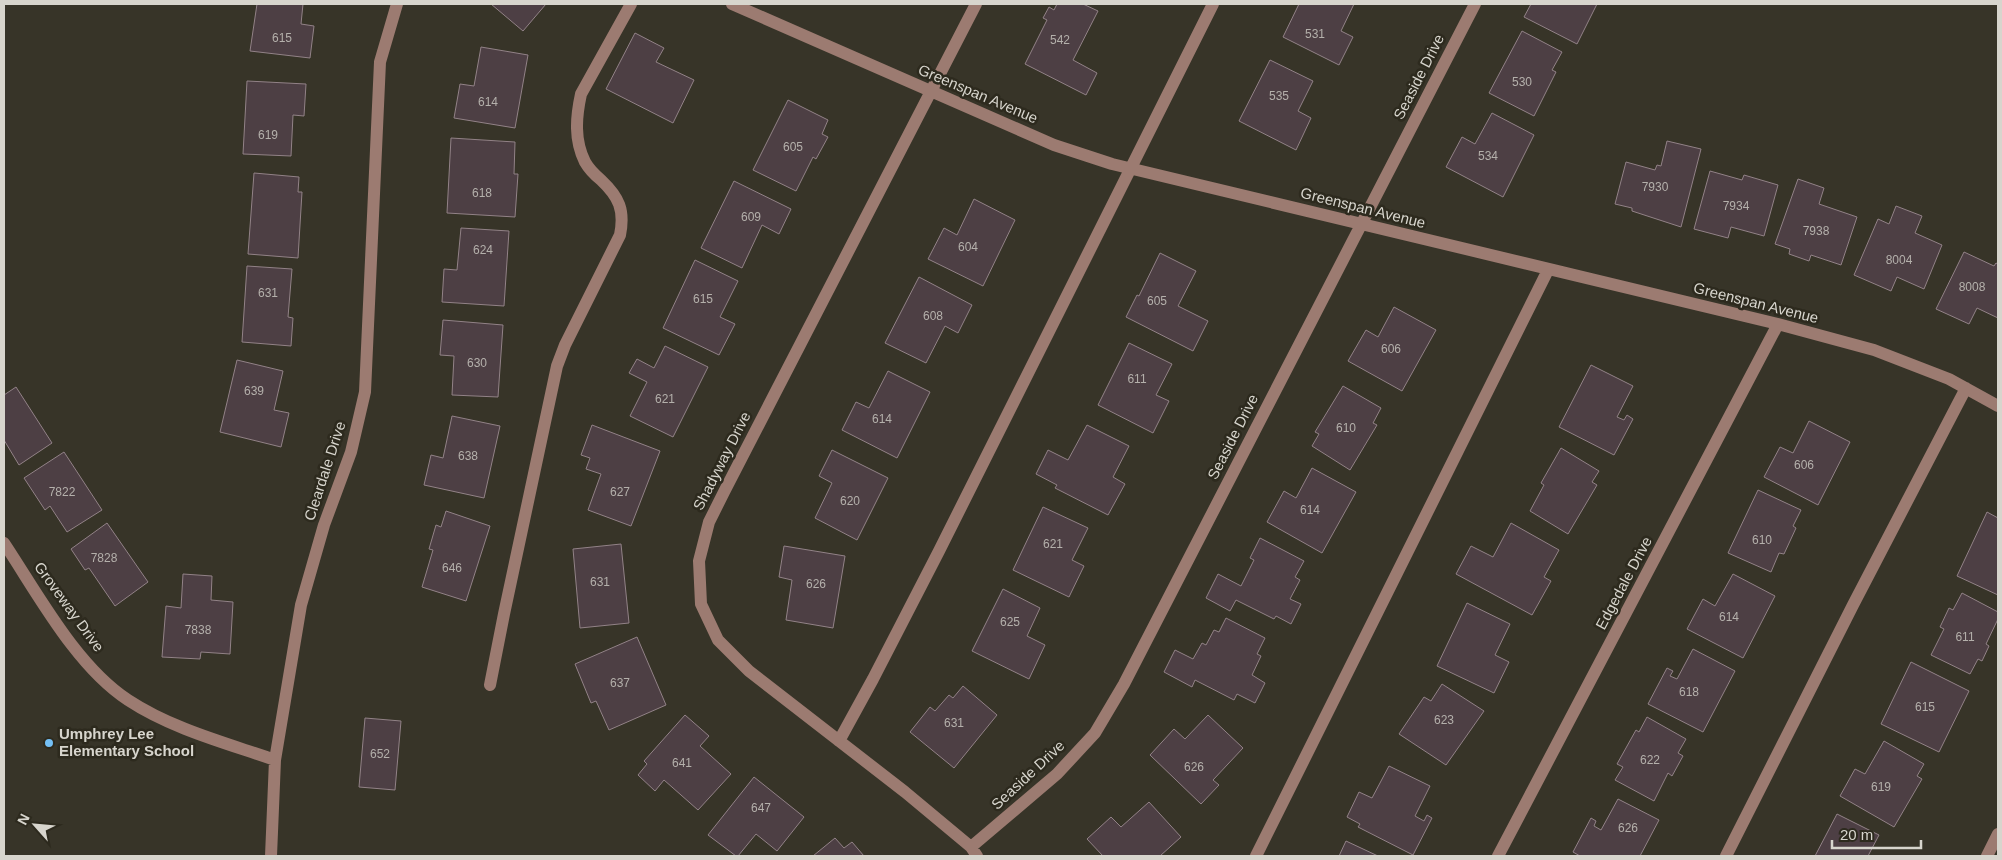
<svg xmlns="http://www.w3.org/2000/svg" width="2002" height="860" font-family="Helvetica,sans-serif">
	<style>
		.building { fill: #4d3f44; stroke: #928287 }
		.lines { fill: none; stroke-linecap: round; stroke-linejoin: round }
		.minor { stroke: #9c7b71; stroke-width: 12 }
		.poi-dot { fill: #74c0f6; stroke: #2d2a1e; stroke-width: 2 }
		.labels { text-anchor: middle; stroke-width: 5; stroke-linejoin: round; paint-order: stroke }
		.number-label { font-size: 12px; fill: #b4b0ab }
		.street-label { font-size: 15px; fill: #d7d5cd; stroke: #2d2a1e }
		.poi-label { font-size: 15px; font-weight: bold; fill: #d7d5cd; stroke: #2d2a1e; text-anchor: start }
	</style>
	<rect width="100%" height="100%" fill="#373428"/>
	<path class="building" d="M 257,4 L 303,4 L 301,24 L 314,26 L 310,58 L 250,51 Z
		M 491,4 L 546,4 L 523,31 Z
		M 1057,4 L 1083,4 L 1098,11 L 1073,60 L 1097,73 L 1086,95 L 1025,64 L 1047,20 L 1043,18 L 1049,7 L 1054,10 Z
		M 1299,4 L 1354,4 L 1341,31 L 1353,37 L 1339,65 L 1283,37 Z
		M 1531,4 L 1597,4 L 1577,44 L 1524,17 Z
		M 1522,31 L 1562,52 L 1552,70 L 1556,72 L 1534,116 L 1489,93 Z
		M 635,33 L 664,48 L 656,62 L 694,80 L 673,123 L 606,89 Z
		M 481,47 L 528,55 L 515,128 L 454,118 L 460,84 L 474,86 Z
		M 1270,60 L 1313,81 L 1298,111 L 1311,118 L 1296,150 L 1239,121 Z
		M 247,81 L 306,84 L 304,116 L 293,115 L 291,156 L 243,154 Z
		M 788,100 L 828,120 L 822,134 L 828,137 L 816,159 L 813,157 L 796,191 L 753,170 Z
		M 1492,113 L 1534,135 L 1503,197 L 1446,167 L 1462,137 L 1475,144 Z
		M 451,138 L 515,142 L 514,174 L 518,174 L 515,217 L 447,213 Z
		M 1667,141 L 1701,149 L 1681,227 L 1632,211 L 1632,208 L 1615,204 L 1626,162 L 1655,170 L 1657,165 L 1661,166 Z
		M 1710,171 L 1742,180 L 1744,175 L 1778,185 L 1764,236 L 1731,227 L 1728,238 L 1694,229 Z
		M 254,173 L 299,177 L 298,192 L 302,192 L 298,258 L 248,254 Z
		M 1798,179 L 1824,188 L 1819,204 L 1857,217 L 1841,265 L 1811,255 L 1809,261 L 1789,254 L 1790,249 L 1775,244 Z
		M 734,181 L 791,209 L 779,234 L 762,225 L 742,268 L 701,248 Z
		M 974,199 L 1015,220 L 983,286 L 928,259 L 944,228 L 957,235 Z
		M 1896,206 L 1922,216 L 1915,233 L 1942,245 L 1924,289 L 1897,277 L 1891,291 L 1854,275 L 1878,219 L 1889,224 Z
		M 461,228 L 509,231 L 504,306 L 442,302 L 444,269 L 457,270 Z
		M 1964,252 L 1994,266 L 1996,263 L 1998,264 L 1998,318 L 1977,308 L 1969,324 L 1936,309 Z
		M 1160,253 L 1196,271 L 1178,306 L 1208,321 L 1193,351 L 1126,317 L 1137,295 L 1139,296 Z
		M 695,260 L 738,281 L 720,317 L 735,324 L 719,355 L 663,328 Z
		M 247,266 L 292,269 L 288,317 L 293,318 L 291,346 L 242,342 Z
		M 919,277 L 972,305 L 958,333 L 945,326 L 926,363 L 885,343 Z
		M 1394,307 L 1436,330 L 1402,391 L 1348,361 L 1366,330 L 1378,337 Z
		M 443,320 L 503,325 L 498,397 L 452,395 L 454,356 L 440,355 Z
		M 1129,343 L 1172,364 L 1156,395 L 1169,401 L 1153,433 L 1098,405 Z
		M 665,346 L 708,367 L 673,437 L 630,416 L 647,382 L 629,373 L 637,359 L 654,368 Z
		M 237,360 L 283,371 L 274,410 L 289,413 L 281,447 L 220,432 Z
		M 1591,365 L 1633,386 L 1617,417 L 1624,420 L 1627,415 L 1633,419 L 1614,455 L 1559,427 Z
		M 888,371 L 930,392 L 897,458 L 842,430 L 856,402 L 869,408 Z
		M 1343,386 L 1381,408 L 1373,423 L 1377,425 L 1350,470 L 1312,446 L 1319,434 L 1315,432 Z
		M 16,387 L 52,443 L 19,465 L 4,440 L 4,395 Z
		M 452,416 L 500,426 L 484,498 L 424,485 L 431,455 L 443,458 Z
		M 1809,421 L 1850,442 L 1818,505 L 1764,477 L 1780,447 L 1793,453 Z
		M 592,425 L 660,451 L 631,526 L 588,510 L 601,474 L 586,469 L 590,458 L 581,455 Z
		M 1087,425 L 1129,446 L 1113,477 L 1125,484 L 1108,515 L 1055,488 L 1057,485 L 1036,474 L 1048,450 L 1068,460 Z
		M 1561,448 L 1599,471 L 1592,482 L 1597,485 L 1568,534 L 1530,511 L 1544,485 L 1541,483 Z
		M 832,450 L 888,478 L 857,540 L 815,518 L 832,483 L 819,476 Z
		M 64,452 L 102,510 L 67,532 L 50,506 L 45,510 L 24,478 Z
		M 1312,468 L 1356,492 L 1322,553 L 1267,522 L 1284,491 L 1296,498 Z
		M 1758,490 L 1801,510 L 1793,526 L 1796,528 L 1784,554 L 1779,553 L 1771,572 L 1728,553 Z
		M 1043,507 L 1088,528 L 1072,560 L 1084,566 L 1069,597 L 1013,570 Z
		M 446,511 L 490,526 L 466,601 L 422,587 L 433,550 L 429,549 L 436,525 L 441,527 Z
		M 1987,512 L 1998,518 L 1998,595 L 1957,576 Z
		M 107,523 L 148,582 L 115,606 L 89,568 L 85,570 L 71,549 Z
		M 1511,523 L 1559,550 L 1544,577 L 1551,581 L 1532,615 L 1456,574 L 1471,546 L 1493,557 Z
		M 1260,538 L 1304,561 L 1295,577 L 1300,580 L 1290,599 L 1301,604 L 1291,624 L 1276,616 L 1274,619 L 1236,600 L 1230,611 L 1206,598 L 1218,574 L 1241,586 L 1254,560 L 1250,558 Z
		M 621,544 L 629,623 L 580,628 L 573,549 Z
		M 784,546 L 845,556 L 833,628 L 786,620 L 792,580 L 779,577 Z
		M 183,574 L 212,576 L 211,600 L 233,602 L 230,654 L 201,652 L 200,659 L 162,657 L 166,606 L 181,608 Z
		M 1733,574 L 1775,596 L 1743,658 L 1687,629 L 1703,599 L 1715,606 Z
		M 1003,589 L 1040,608 L 1027,636 L 1045,645 L 1029,679 L 972,651 Z
		M 1962,593 L 1998,612 L 1998,619 L 1986,644 L 1989,646 L 1982,661 L 1978,659 L 1970,674 L 1931,655 L 1944,629 L 1940,627 L 1949,608 L 1953,610 Z
		M 1467,603 L 1510,624 L 1495,655 L 1509,662 L 1494,693 L 1437,666 Z
		M 1226,618 L 1265,638 L 1257,654 L 1261,656 L 1252,675 L 1265,683 L 1255,703 L 1237,694 L 1234,700 L 1195,680 L 1192,687 L 1164,672 L 1175,650 L 1193,659 L 1202,643 L 1206,645 L 1214,630 L 1219,632 Z
		M 637,637 L 666,705 L 609,730 L 596,701 L 591,703 L 575,664 Z
		M 1693,649 L 1735,671 L 1703,732 L 1648,704 L 1667,668 L 1673,671 L 1670,676 L 1677,679 Z
		M 1911,662 L 1969,691 L 1939,752 L 1881,724 Z
		M 1442,684 L 1484,711 L 1446,765 L 1399,734 L 1424,697 L 1431,701 Z
		M 963,686 L 997,715 L 954,768 L 910,732 L 930,707 L 935,711 L 949,695 L 953,698 Z
		M 685,715 L 709,736 L 700,746 L 731,774 L 698,810 L 664,780 L 655,791 L 638,775 L 647,764 L 644,761 Z
		M 1208,715 L 1243,748 L 1213,780 L 1219,785 L 1201,804 L 1150,755 L 1174,729 L 1185,739 Z
		M 1647,717 L 1686,739 L 1678,753 L 1683,756 L 1672,776 L 1668,773 L 1654,801 L 1615,780 L 1623,767 L 1617,764 L 1636,730 L 1639,732 Z
		M 365,718 L 401,721 L 395,790 L 359,787 Z
		M 1884,741 L 1924,764 L 1917,776 L 1922,779 L 1894,827 L 1840,796 L 1855,769 L 1865,774 Z
		M 1389,766 L 1430,786 L 1415,816 L 1424,821 L 1427,815 L 1432,818 L 1413,855 L 1358,827 L 1360,824 L 1347,817 L 1359,792 L 1372,798 Z
		M 754,777 L 804,817 L 777,851 L 756,834 L 738,856 L 736,856 L 708,835 Z
		M 1618,799 L 1659,820 L 1640,856 L 1580,856 L 1573,852 L 1591,818 L 1596,821 L 1594,826 L 1601,830 Z
		M 1149,802 L 1181,837 L 1160,856 L 1103,856 L 1087,839 L 1111,817 L 1121,827 Z
		M 1837,814 L 1879,835 L 1868,856 L 1815,856 Z
		M 835,838 L 844,848 L 852,842 L 864,856 L 813,856 Z
		M 1346,841 L 1378,856 L 1339,856 Z"/>
	<g class="lines">
		<path class="minor" d="M 732,4 L 1054,145 L 1112,164 L 1778,324 L 1874,350 L 1949,379 L 1998,406
			M 976,4 L 724,492 L 709,522 L 699,561 L 701,604 L 718,640 L 749,671 L 905,792 L 971,847 L 977,856
			M 4,543 C 38,594 76,666 128,700 C 172,729 226,743 275,760
			M 490,685 L 504,614 L 557,366 L 565,345 L 620,235 C 625,210 619,197 601,180 C 595,175 589,169 585,162 C 574,140 576,117 581,94 L 631,4
			M 839,741 L 873,679 L 939,551 L 1213,4
			M 971,847 L 1057,774 L 1095,733 L 1124,684 L 1475,4
			M 271,856 L 275,760 L 301,605 L 324,525 L 351,452 L 365,392 L 380,62 L 397,4
			M 1256,856 L 1548,270
			M 1498,856 L 1778,324
			M 1726,856 L 1853,605 L 1966,388
			M 1987,856 L 1998,834"/>
	</g>
	<circle class="poi-dot" cx="49" cy="743" r="5"/>
	<g class="labels">
		<g class="number-label">
			<text x="1315" y="38">531</text>
			<text x="282" y="42">615</text>
			<text x="1060" y="44">542</text>
			<text x="1522" y="86">530</text>
			<text x="1279" y="100">535</text>
			<text x="488" y="106">614</text>
			<text x="268" y="139">619</text>
			<text x="793" y="151">605</text>
			<text x="1488" y="160">534</text>
			<text x="1655" y="191">7930</text>
			<text x="482" y="197">618</text>
			<text x="1736" y="210">7934</text>
			<text x="751" y="221">609</text>
			<text x="1816" y="235">7938</text>
			<text x="968" y="251">604</text>
			<text x="483" y="254">624</text>
			<text x="1899" y="264">8004</text>
			<text x="1972" y="291">8008</text>
			<text x="268" y="297">631</text>
			<text x="703" y="303">615</text>
			<text x="1157" y="305">605</text>
			<text x="933" y="320">608</text>
			<text x="1391" y="353">606</text>
			<text x="477" y="367">630</text>
			<text x="1137" y="383">611</text>
			<text x="254" y="395">639</text>
			<text x="665" y="403">621</text>
			<text x="882" y="423">614</text>
			<text x="1346" y="432">610</text>
			<text x="468" y="460">638</text>
			<text x="1804" y="469">606</text>
			<text x="62" y="496">7822</text>
			<text x="620" y="496">627</text>
			<text x="850" y="505">620</text>
			<text x="1310" y="514">614</text>
			<text x="1762" y="544">610</text>
			<text x="1053" y="548">621</text>
			<text x="104" y="562">7828</text>
			<text x="452" y="572">646</text>
			<text x="600" y="586">631</text>
			<text x="816" y="588">626</text>
			<text x="1729" y="621">614</text>
			<text x="1010" y="626">625</text>
			<text x="198" y="634">7838</text>
			<text x="1965" y="641">611</text>
			<text x="620" y="687">637</text>
			<text x="1689" y="696">618</text>
			<text x="1925" y="711">615</text>
			<text x="1444" y="724">623</text>
			<text x="954" y="727">631</text>
			<text x="380" y="758">652</text>
			<text x="1650" y="764">622</text>
			<text x="682" y="767">641</text>
			<text x="1194" y="771">626</text>
			<text x="1881" y="791">619</text>
			<text x="761" y="812">647</text>
			<text x="1628" y="832">626</text>
		</g>
		<g class="street-label">
			<text transform="translate(1419 77) rotate(-63)" y="5">Seaside Drive</text>
			<text transform="translate(978 94) rotate(23)" y="5">Greenspan Avenue</text>
			<text transform="translate(1363 208) rotate(14)" y="5">Greenspan Avenue</text>
			<text transform="translate(1756 303) rotate(14)" y="5">Greenspan Avenue</text>
			<text transform="translate(1233 437) rotate(-63)" y="5">Seaside Drive</text>
			<text transform="translate(722 461) rotate(-63)" y="5">Shadyway Drive</text>
			<text transform="translate(325 471) rotate(-72)" y="5">Cleardale Drive</text>
			<text transform="translate(1624 583) rotate(-62)" y="5">Edgedale Drive</text>
			<text transform="translate(69 607) rotate(54)" y="5">Groveway Drive</text>
			<text transform="translate(1028 775) rotate(-43)" y="5">Seaside Drive</text>
		</g>
		<g class="poi-label">
			<text x="59" y="739">Umphrey Lee<tspan x="59" dy="17">Elementary School</tspan></text>
		</g>
	</g>
	<rect width="2002" height="860" fill="none" stroke="#d7d5cd" stroke-width="10"/>
	<g transform="translate(35 825) rotate(297)" stroke="#2d2a1e" stroke-width="4" paint-order="stroke">
	<path d="M0-4L9 19L0 12L-9 19Z" fill="#d7d5cd"/>
	<text y="-8" font-size="14" font-weight="bold" text-anchor="middle" fill="#d7d5cd">N</text>
	</g>
	<path d="M1832 840v8h89v-8" fill="none" stroke="#d7d5cd" stroke-width="2.5"/>
	<text x="1840" y="840" font-size="15" fill="#d7d5cd" stroke="#2d2a1e" stroke-width="4" paint-order="stroke">20 m</text>
</svg>
